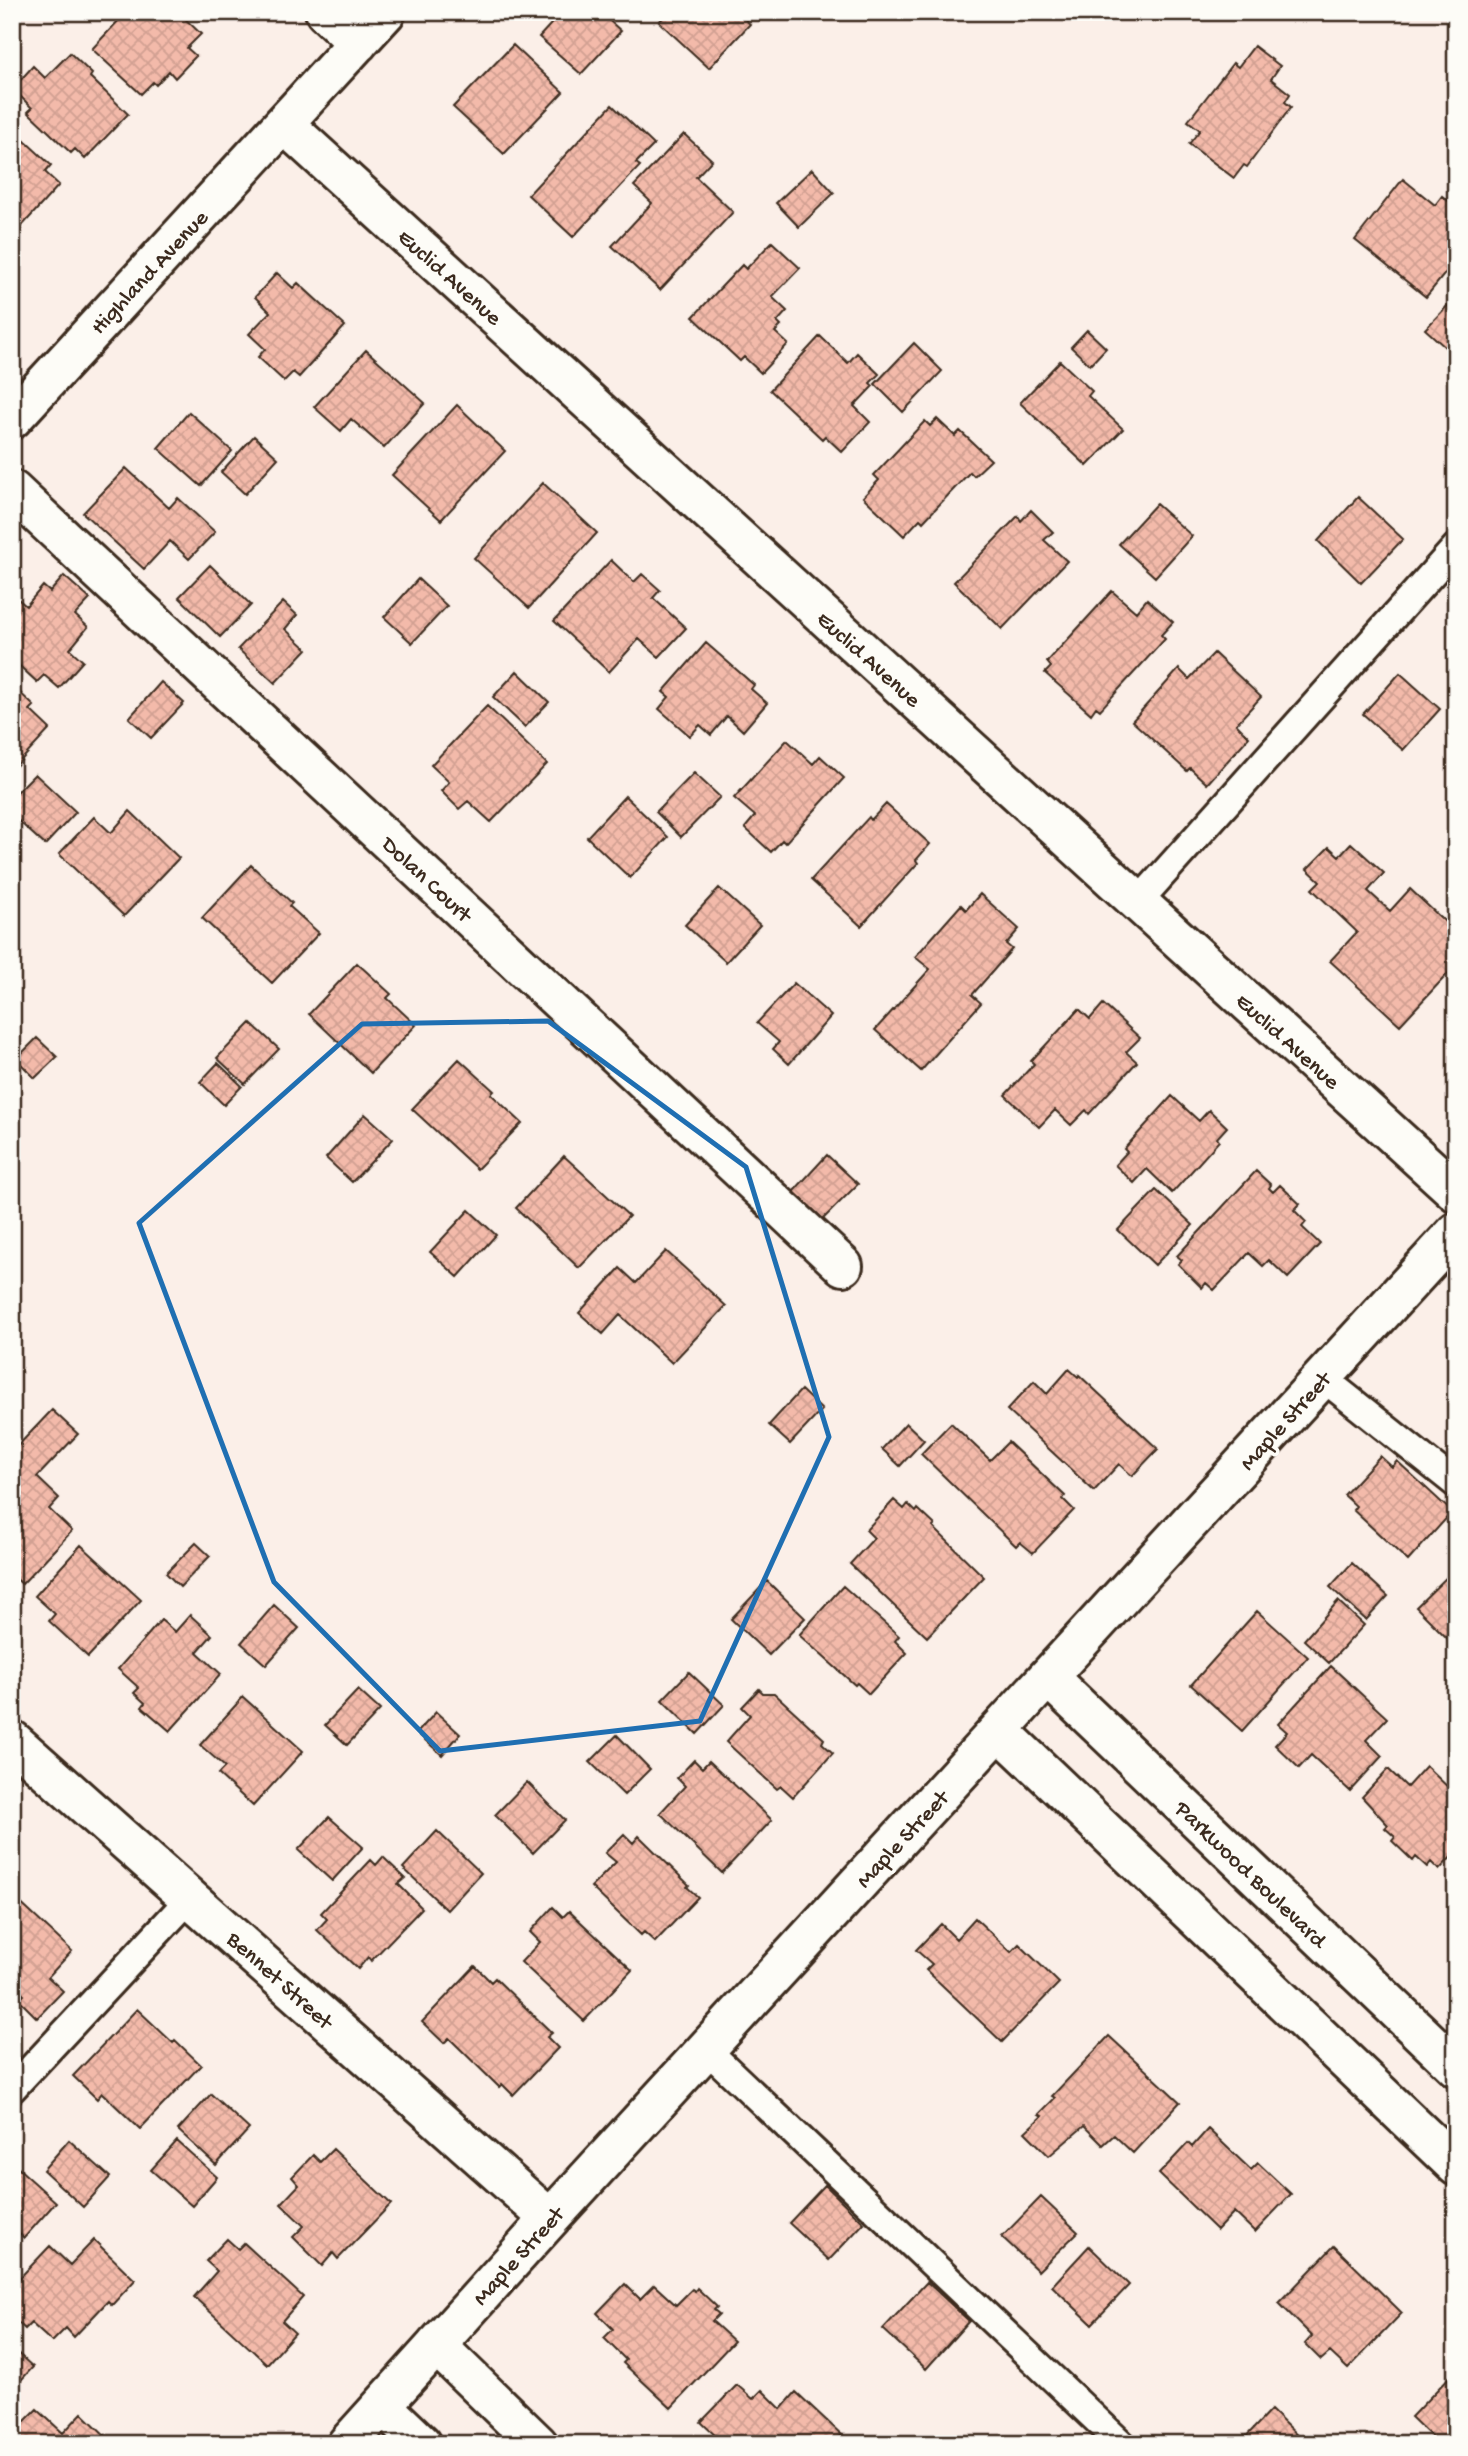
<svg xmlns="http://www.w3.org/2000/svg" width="1468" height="2456" font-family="'Gochi Hand',sans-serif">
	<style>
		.building { fill: url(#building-cross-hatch); stroke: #3b2a1e; stroke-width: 2 }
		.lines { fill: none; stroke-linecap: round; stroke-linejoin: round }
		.lane-casing { stroke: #3b2a1e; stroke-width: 32 }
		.street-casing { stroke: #3b2a1e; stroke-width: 44 }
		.lane { stroke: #fdfcf7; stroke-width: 26 }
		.street { stroke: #fdfcf7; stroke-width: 38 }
		.marked { fill: none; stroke: #1f6fb2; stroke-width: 5; stroke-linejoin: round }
		.labels { text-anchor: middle; stroke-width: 7; stroke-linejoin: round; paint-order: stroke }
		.street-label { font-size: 23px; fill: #3b2a1e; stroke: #fdfcf7 }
	</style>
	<defs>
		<pattern id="building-cross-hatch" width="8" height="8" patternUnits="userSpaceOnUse" patternTransform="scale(1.75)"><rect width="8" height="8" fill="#f3baaa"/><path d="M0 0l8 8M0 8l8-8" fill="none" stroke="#d1a092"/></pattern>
	</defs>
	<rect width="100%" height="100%" fill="#fbefe8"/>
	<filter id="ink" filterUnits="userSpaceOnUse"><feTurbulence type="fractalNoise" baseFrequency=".0143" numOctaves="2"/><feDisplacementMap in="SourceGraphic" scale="14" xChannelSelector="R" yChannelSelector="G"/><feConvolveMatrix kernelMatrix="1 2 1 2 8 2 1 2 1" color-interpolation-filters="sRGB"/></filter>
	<g filter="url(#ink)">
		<path class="building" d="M 110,12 L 157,12 L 162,17 L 166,12 L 178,12 L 201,34 L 187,48 L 196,56 L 175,78 L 169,71 L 156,85 L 153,82 L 141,94 L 92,49 L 119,20 Z
			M 562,12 L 600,12 L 621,31 L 581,74 L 539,37 Z
			M 668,12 L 737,12 L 750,24 L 709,68 L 659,22 Z
			M 513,45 L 563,92 L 504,154 L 453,107 Z
			M 1254,46 L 1280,66 L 1271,79 L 1290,94 L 1285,102 L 1291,107 L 1247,167 L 1244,165 L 1234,178 L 1189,144 L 1200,130 L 1188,121 L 1233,63 L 1238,67 Z
			M 70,53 L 92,74 L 90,77 L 128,114 L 85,159 L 75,149 L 71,153 L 28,112 L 32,108 L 14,90 L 12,92 L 12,81 L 16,85 L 33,66 L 45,78 Z
			M 612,105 L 654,145 L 636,163 L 640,166 L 573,237 L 528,195 Z
			M 12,129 L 51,165 L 45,172 L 59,185 L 21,227 L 12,219 Z
			M 684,134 L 712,160 L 696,177 L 733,212 L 660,290 L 612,246 L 652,203 L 634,186 Z
			M 812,169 L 834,193 L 799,227 L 776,203 Z
			M 1403,179 L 1435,205 L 1442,196 L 1456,207 L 1456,260 L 1426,297 L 1355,240 Z
			M 772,242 L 800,268 L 772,297 L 787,311 L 777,322 L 781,326 L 775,332 L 788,344 L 761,373 L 744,357 L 740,361 L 693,317 L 742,265 L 746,269 Z
			M 277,273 L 293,288 L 298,283 L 345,326 L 299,377 L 293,372 L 284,381 L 258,357 L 265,349 L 249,334 L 270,312 L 255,297 Z
			M 1456,297 L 1456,357 L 1425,329 Z
			M 1087,330 L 1106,348 L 1090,365 L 1071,347 Z
			M 820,336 L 848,363 L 857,353 L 879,374 L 870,383 L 873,386 L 854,406 L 870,422 L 842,452 L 825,436 L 822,439 L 770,390 Z
			M 914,343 L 942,371 L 903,412 L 875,384 Z
			M 366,350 L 425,403 L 384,448 L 351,419 L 341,431 L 314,407 Z
			M 1060,361 L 1092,391 L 1088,396 L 1123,429 L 1087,466 L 1020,403 Z
			M 457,405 L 505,451 L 441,520 L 392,475 Z
			M 189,412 L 232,451 L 201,486 L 158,448 Z
			M 937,419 L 955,436 L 960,431 L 991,460 L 974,476 L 970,472 L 923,522 L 920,519 L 904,536 L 863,497 L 879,480 L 874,475 L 925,421 L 930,426 Z
			M 254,436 L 278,458 L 245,494 L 221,472 Z
			M 126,468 L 169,508 L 178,498 L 215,532 L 189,559 L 170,541 L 144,569 L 83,513 Z
			M 543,483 L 597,533 L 529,608 L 474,558 Z
			M 1358,497 L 1403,539 L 1361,583 L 1318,541 Z
			M 1156,504 L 1192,536 L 1155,577 L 1119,544 Z
			M 1031,510 L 1053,532 L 1044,540 L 1067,561 L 1002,629 L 954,582 L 1018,516 L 1021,521 Z
			M 611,560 L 634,582 L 642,574 L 660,590 L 653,598 L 686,628 L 659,657 L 639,639 L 609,672 L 554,621 Z
			M 210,565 L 251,605 L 220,637 L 179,597 Z
			M 64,576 L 90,599 L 75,615 L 88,627 L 70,649 L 83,661 L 59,688 L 44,675 L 37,682 L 12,659 L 12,606 L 18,599 L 26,606 L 43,586 L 50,592 Z
			M 418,579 L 447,606 L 412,643 L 384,617 Z
			M 1112,591 L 1136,612 L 1147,599 L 1173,622 L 1161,635 L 1165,639 L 1100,710 L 1096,707 L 1091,714 L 1045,673 L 1051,667 L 1047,662 Z
			M 283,602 L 297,615 L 285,629 L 307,649 L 275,683 L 238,649 Z
			M 706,643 L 754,685 L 751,689 L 767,703 L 743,731 L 727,716 L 711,735 L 700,725 L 690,736 L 659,709 L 669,697 L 663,692 Z
			M 1214,653 L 1261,697 L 1236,724 L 1249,737 L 1207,784 L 1190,768 L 1187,771 L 1132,721 L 1179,669 L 1189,679 Z
			M 517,671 L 549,702 L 525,727 L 493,697 Z
			M 1400,673 L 1440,709 L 1403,750 L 1363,714 Z
			M 161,682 L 184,703 L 151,738 L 129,718 Z
			M 12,685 L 34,706 L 30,710 L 50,729 L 12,770 Z
			M 487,706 L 547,764 L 491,822 L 468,801 L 459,809 L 441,791 L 449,782 L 431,765 Z
			M 787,740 L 813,764 L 820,756 L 844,778 L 785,843 L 782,840 L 771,852 L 745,828 L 755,816 L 734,798 Z
			M 694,773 L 720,797 L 681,837 L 656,812 Z
			M 35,774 L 76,812 L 45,845 L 12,815 L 12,797 Z
			M 625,796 L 668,837 L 630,878 L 587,837 Z
			M 886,804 L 930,844 L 916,860 L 918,863 L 861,926 L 811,880 L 869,817 L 871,820 Z
			M 130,811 L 179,858 L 124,916 L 59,854 L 94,817 L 111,833 Z
			M 1351,843 L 1384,873 L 1368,891 L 1390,911 L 1410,889 L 1456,932 L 1456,965 L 1400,1025 L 1330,961 L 1357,932 L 1312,889 L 1320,881 L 1307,869 L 1329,847 L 1339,856 Z
			M 251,865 L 292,903 L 289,906 L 319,933 L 272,983 L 202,918 Z
			M 719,888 L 760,925 L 726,962 L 685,925 Z
			M 980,894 L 1019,929 L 1006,944 L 1012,949 L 972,995 L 981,1003 L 921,1071 L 875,1030 L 930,969 L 915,957 L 961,905 L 966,910 Z
			M 357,963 L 391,994 L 387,998 L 416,1025 L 371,1073 L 309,1014 Z
			M 794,983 L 831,1016 L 789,1064 L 773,1049 L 779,1042 L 757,1023 Z
			M 1103,1004 L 1140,1038 L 1126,1052 L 1137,1062 L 1089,1114 L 1086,1110 L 1071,1125 L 1055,1110 L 1039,1127 L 1005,1095 L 1034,1064 L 1031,1061 L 1079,1009 L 1090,1019 Z
			M 251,1023 L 279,1049 L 245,1084 L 217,1058 Z
			M 37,1038 L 57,1057 L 35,1078 L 16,1059 Z
			M 459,1059 L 494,1091 L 491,1094 L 522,1123 L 477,1169 L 412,1109 Z
			M 218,1063 L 242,1086 L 224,1105 L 200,1082 Z
			M 1172,1096 L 1199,1121 L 1209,1110 L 1227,1127 L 1217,1138 L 1219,1141 L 1172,1193 L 1147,1169 L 1134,1183 L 1115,1165 L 1127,1152 L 1124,1149 Z
			M 365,1114 L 393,1139 L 352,1182 L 326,1158 Z
			M 827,1155 L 858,1184 L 822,1220 L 793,1192 Z
			M 564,1156 L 629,1216 L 579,1268 L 516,1208 Z
			M 1256,1171 L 1271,1185 L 1269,1188 L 1273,1192 L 1280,1185 L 1300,1204 L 1294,1210 L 1306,1222 L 1302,1227 L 1320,1244 L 1288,1278 L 1269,1260 L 1263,1266 L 1249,1253 L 1214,1290 L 1206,1283 L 1202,1288 L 1178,1264 L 1182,1260 L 1177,1256 Z
			M 1156,1190 L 1193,1225 L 1155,1265 L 1118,1230 Z
			M 469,1210 L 496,1235 L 458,1277 L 430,1252 Z
			M 666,1251 L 726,1306 L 672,1363 L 620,1315 L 603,1334 L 579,1313 L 620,1268 L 636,1283 Z
			M 1069,1369 L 1078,1377 L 1079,1375 L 1158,1449 L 1132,1476 L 1119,1464 L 1094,1491 L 1007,1410 L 1034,1381 L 1047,1394 Z
			M 801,1390 L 822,1410 L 790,1444 L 769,1425 Z
			M 52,1410 L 78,1434 L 37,1477 L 59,1498 L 49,1509 L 72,1531 L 22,1584 L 12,1575 L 12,1452 Z
			M 906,1423 L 924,1440 L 900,1466 L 882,1449 Z
			M 951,1423 L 990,1460 L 1008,1442 L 1065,1496 L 1063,1499 L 1074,1510 L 1033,1553 L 1020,1542 L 1016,1546 L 921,1454 Z
			M 1380,1456 L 1392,1467 L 1397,1461 L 1452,1512 L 1408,1561 L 1353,1510 L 1356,1506 L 1344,1495 Z
			M 894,1500 L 904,1509 L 908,1504 L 916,1512 L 918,1509 L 935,1525 L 933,1527 L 984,1577 L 927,1637 L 850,1564 L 874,1538 L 866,1530 Z
			M 196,1543 L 210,1556 L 180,1587 L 166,1573 Z
			M 81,1545 L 141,1600 L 88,1657 L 49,1621 L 55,1614 L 35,1596 Z
			M 1352,1563 L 1388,1596 L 1366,1620 L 1330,1587 Z
			M 1456,1568 L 1456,1647 L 1416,1607 Z
			M 767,1581 L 805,1618 L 769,1655 L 731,1619 Z
			M 843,1586 L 899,1636 L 895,1641 L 907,1653 L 869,1694 L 857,1683 L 855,1685 L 799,1635 Z
			M 1338,1601 L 1364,1625 L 1329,1663 L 1304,1640 Z
			M 274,1605 L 299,1628 L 266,1665 L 241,1643 Z
			M 1257,1611 L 1308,1657 L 1242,1731 L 1191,1685 Z
			M 190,1615 L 212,1635 L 197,1652 L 221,1674 L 170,1731 L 142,1707 L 145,1703 L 134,1693 L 139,1688 L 118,1669 L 161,1620 L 175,1632 Z
			M 1331,1666 L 1387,1718 L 1366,1740 L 1382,1756 L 1350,1791 L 1311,1755 L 1299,1768 L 1275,1745 L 1287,1732 L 1278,1724 Z
			M 689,1672 L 724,1705 L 697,1734 L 662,1700 Z
			M 759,1689 L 763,1693 L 774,1693 L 824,1739 L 822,1743 L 833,1753 L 793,1797 L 781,1786 L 777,1789 L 726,1742 L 750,1715 L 742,1707 Z
			M 358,1690 L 380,1710 L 347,1745 L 325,1725 Z
			M 243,1697 L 303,1751 L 253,1806 L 218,1774 L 225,1767 L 200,1745 Z
			M 436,1712 L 460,1734 L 442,1755 L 417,1733 Z
			M 617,1735 L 650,1769 L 624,1795 L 590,1762 Z
			M 694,1760 L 702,1768 L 709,1761 L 772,1820 L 722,1873 L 660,1813 L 685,1786 L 677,1778 Z
			M 1426,1766 L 1456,1795 L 1456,1852 L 1439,1870 L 1431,1862 L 1427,1867 L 1416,1857 L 1413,1861 L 1392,1841 L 1395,1837 L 1385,1828 L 1388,1825 L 1362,1797 L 1388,1769 L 1407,1787 Z
			M 527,1782 L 565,1820 L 533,1853 L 495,1815 Z
			M 329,1817 L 363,1847 L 332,1881 L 298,1850 Z
			M 437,1831 L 481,1873 L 447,1910 L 403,1868 Z
			M 624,1834 L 633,1843 L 639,1836 L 689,1885 L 687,1887 L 698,1897 L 655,1942 L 644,1932 L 641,1935 L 591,1887 L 616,1862 L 605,1853 Z
			M 383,1857 L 405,1878 L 398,1884 L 422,1908 L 371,1961 L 368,1957 L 358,1969 L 317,1930 L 327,1919 L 321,1913 L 371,1860 L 376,1865 Z
			M 15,1898 L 72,1951 L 48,1977 L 63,1991 L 37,2018 L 19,2000 L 24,1995 L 12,1984 L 12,1901 Z
			M 553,1907 L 563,1917 L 569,1911 L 632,1970 L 584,2021 L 521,1962 L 540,1942 L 530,1932 Z
			M 975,1918 L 1011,1952 L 1019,1944 L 1059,1983 L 1002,2042 L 926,1970 L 932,1964 L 916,1950 L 941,1924 L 956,1939 Z
			M 475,1966 L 491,1982 L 495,1978 L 552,2033 L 547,2037 L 558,2048 L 513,2095 L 502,2084 L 499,2087 L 449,2038 L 444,2043 L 422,2022 Z
			M 137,2009 L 173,2043 L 175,2040 L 201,2065 L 140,2129 L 102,2093 L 97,2099 L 73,2076 Z
			M 1109,2036 L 1180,2102 L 1133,2153 L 1114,2135 L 1103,2145 L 1084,2126 L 1049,2156 L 1025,2132 L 1042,2116 L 1039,2114 L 1055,2098 L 1052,2096 Z
			M 211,2094 L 249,2129 L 216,2165 L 178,2130 Z
			M 1208,2129 L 1251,2170 L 1258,2163 L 1291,2194 L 1255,2232 L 1234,2212 L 1217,2230 L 1159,2174 L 1188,2143 L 1192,2147 Z
			M 69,2140 L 110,2177 L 83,2207 L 43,2170 Z
			M 177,2141 L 217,2177 L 192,2206 L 151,2170 Z
			M 333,2149 L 391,2204 L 338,2259 L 333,2253 L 322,2266 L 293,2237 L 304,2226 L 281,2204 L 299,2185 L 292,2177 L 313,2155 L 320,2162 Z
			M 17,2167 L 56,2202 L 24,2238 L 12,2227 L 12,2173 Z
			M 825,2185 L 864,2223 L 829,2260 L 789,2223 Z
			M 1041,2197 L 1078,2232 L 1038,2271 L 1002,2237 Z
			M 227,2239 L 238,2249 L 244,2243 L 303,2297 L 282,2321 L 295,2333 L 267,2364 L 194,2297 L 217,2271 L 206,2261 Z
			M 94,2240 L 135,2280 L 112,2305 L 108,2301 L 74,2337 L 66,2328 L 52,2342 L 31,2323 L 25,2329 L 12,2317 L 12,2286 L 50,2246 L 70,2265 Z
			M 1089,2246 L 1129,2285 L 1092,2324 L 1052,2286 Z
			M 1334,2246 L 1402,2313 L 1348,2369 L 1330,2352 L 1321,2360 L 1305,2344 L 1312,2336 L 1279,2303 Z
			M 927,2282 L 969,2321 L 926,2369 L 883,2329 Z
			M 625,2284 L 640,2299 L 654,2285 L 676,2305 L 692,2289 L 695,2291 L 697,2288 L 717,2307 L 714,2310 L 719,2314 L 712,2321 L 734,2341 L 671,2408 L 623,2363 L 626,2360 L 604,2338 L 613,2329 L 597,2313 Z
			M 12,2348 L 33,2367 L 12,2390 Z
			M 1456,2370 L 1456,2444 L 1439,2444 L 1411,2417 Z
			M 737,2385 L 753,2399 L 762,2390 L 781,2409 L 796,2392 L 842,2435 L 834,2444 L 713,2444 L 718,2438 L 701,2422 Z
			M 37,2409 L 63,2433 L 82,2413 L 111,2441 L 108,2444 L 12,2444 L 12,2434 Z
			M 1271,2410 L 1306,2444 L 1239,2444 Z"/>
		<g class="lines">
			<g class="lane-casing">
				<path id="lane" d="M 1138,902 L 1456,547
					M 1323,1378 L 1456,1484
					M 707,2050 L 1122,2444
					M 12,2089 L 190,1898"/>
			</g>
			<g class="street-casing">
				<path id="street" d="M 325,12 L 358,43
					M 284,124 L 1456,1192
					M 12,419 L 386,12
					M 12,490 L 843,1266
					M 1049,1678 L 1456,2067
					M 1000,1731 L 1456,2166
					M 12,1740 L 550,2219
					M 436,2345 L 538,2444
					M 382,2406 L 422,2444
					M 347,2444 L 550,2219 L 1456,1232"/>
			</g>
			<use href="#lane" class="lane"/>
			<use href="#street" class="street"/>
		</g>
	</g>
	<path class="marked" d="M 548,1021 L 746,1167 L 829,1437 L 700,1721 L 440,1751 L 274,1582 L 139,1223 L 362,1024 Z"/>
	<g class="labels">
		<g class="street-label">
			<text transform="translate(148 271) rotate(-47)" y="8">Highland Avenue</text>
			<text transform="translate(451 276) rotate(42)" y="8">Euclid Avenue</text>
			<text transform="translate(870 658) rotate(42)" y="8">Euclid Avenue</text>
			<text transform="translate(428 878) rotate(43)" y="8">Dolan Court</text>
			<text transform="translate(1289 1040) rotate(42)" y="8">Euclid Avenue</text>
			<text transform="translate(1284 1420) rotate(-48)" y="8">Maple Street</text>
			<text transform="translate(901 1838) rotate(-47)" y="8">Maple Street</text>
			<text transform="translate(1252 1873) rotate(44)" y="8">Parkwood Boulevard</text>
			<text transform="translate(281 1979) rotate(42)" y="8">Bennet Street</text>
			<text transform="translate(517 2255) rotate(-48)" y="8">Maple Street</text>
		</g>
	</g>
	<rect width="1468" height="2456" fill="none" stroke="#fdfcf7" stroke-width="42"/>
	<rect x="21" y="21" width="1426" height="2414" fill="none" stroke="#3b2a1e" stroke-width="2.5" filter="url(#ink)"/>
</svg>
